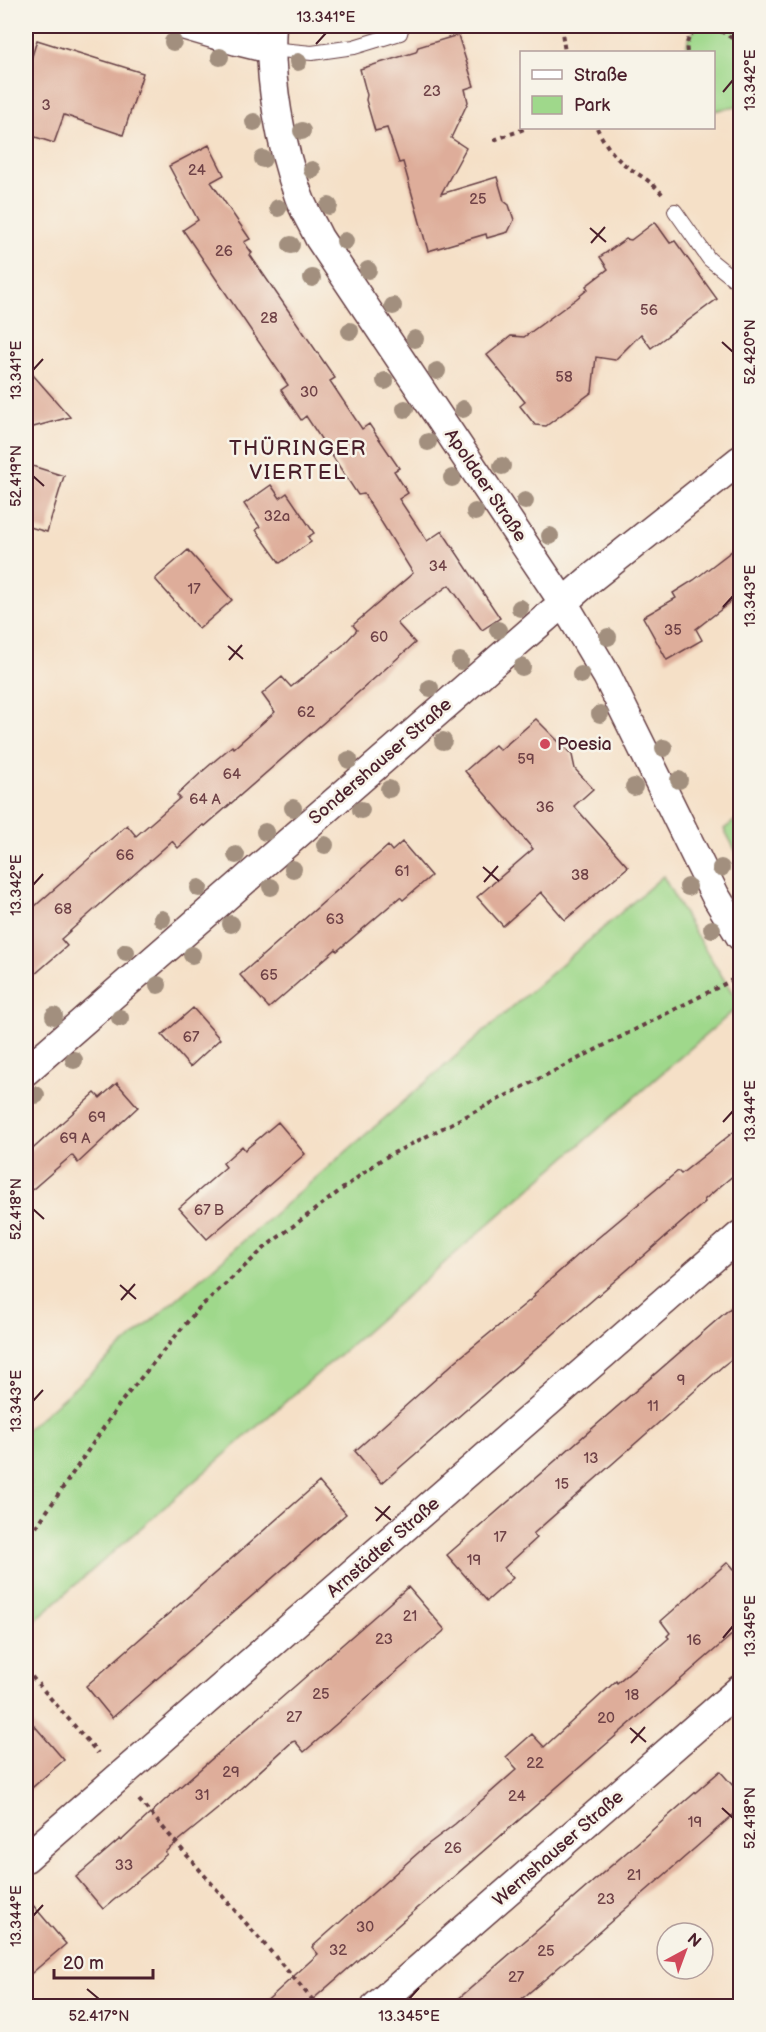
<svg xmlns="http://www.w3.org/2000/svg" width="766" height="2032" font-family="'Balsamiq Sans',sans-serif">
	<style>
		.green { fill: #9fd88b; stroke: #747c5b; stroke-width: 1.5 }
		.building { fill: #dead9a }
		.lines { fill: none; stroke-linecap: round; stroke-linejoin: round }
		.lane-casing { stroke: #643c42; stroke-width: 16 }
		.street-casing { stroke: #643c42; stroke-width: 31 }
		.path { stroke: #643c42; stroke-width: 4; stroke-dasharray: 4.5 4.5; stroke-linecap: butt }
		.lane { stroke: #fff; stroke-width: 14 }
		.street { stroke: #fff; stroke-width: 28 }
		.tree { fill: #a28f7e }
		.ticks { fill: none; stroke: #4a1f2b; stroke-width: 2 }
		.poi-dot { fill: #d1495b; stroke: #f7f3e8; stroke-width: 2 }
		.labels { text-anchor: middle; stroke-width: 5; stroke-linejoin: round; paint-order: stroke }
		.number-label { font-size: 15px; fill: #6f4247 }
		.street-label { font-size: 18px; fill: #4a1f2b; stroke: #f7f3e8 }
		.poi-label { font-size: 18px; fill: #4a1f2b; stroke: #f7f3e8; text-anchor: start }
		.quarter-label { font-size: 21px; letter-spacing: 1.5px; fill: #4a1f2b; stroke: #f7f3e8 }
		.neatline { fill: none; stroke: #4a1f2b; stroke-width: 2 }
		.ticks-label { font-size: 15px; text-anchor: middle; fill: #4a1f2b }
	</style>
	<rect width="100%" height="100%" fill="#f7f3e8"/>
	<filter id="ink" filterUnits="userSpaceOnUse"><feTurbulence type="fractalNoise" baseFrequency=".0167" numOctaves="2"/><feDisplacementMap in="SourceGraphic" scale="12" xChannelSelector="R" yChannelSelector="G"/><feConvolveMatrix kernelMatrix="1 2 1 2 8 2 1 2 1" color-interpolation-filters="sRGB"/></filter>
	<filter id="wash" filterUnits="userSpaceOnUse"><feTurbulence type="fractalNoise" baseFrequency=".008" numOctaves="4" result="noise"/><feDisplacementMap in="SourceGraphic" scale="24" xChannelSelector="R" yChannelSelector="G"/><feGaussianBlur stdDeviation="1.35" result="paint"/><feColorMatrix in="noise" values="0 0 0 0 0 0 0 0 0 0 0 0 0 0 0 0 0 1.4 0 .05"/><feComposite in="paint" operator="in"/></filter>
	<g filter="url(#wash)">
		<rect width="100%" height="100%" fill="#f5e0c7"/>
		<path class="green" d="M 699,26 L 740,26 L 740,105 L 714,111 L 714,52 L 687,52 C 685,41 691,33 699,26 Z
			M 740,817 L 740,859 L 724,829 Z
			M 663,876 L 690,925 L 740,1005 L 26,1628 L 26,1430 Z"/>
		<g id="blocks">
			<path class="building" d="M 458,35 L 474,86 L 465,89 L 468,102 L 451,138 L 466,148 L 441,194 L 497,177 L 504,201 L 509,205 L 514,220 L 508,232 L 487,238 L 486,234 L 428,251 L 403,162 L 399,163 L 387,128 L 375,131 L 366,100 L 367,95 L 360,69 L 416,52 L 418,47 Z
				M 37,40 L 143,73 L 123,135 L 64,115 L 54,143 L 26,134 L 26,76 Z
				M 209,145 L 224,175 L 211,182 L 250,239 L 244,242 L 252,253 L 250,255 L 335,378 L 330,381 L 362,429 L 369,424 L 399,468 L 394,471 L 408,493 L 399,499 L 427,541 L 442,531 L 500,618 L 482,630 L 449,585 L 397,623 L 415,643 L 205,826 L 203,825 L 178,848 L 172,841 L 61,939 L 67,946 L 26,982 L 26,914 L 127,825 L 136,836 L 180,798 L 177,795 L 204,770 L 232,746 L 234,748 L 275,712 L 262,694 L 282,677 L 291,687 L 343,645 L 357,630 L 353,625 L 413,573 L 364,494 L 358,495 L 306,416 L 301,420 L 281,390 L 288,385 L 183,230 L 198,220 L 169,166 Z
				M 655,222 L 670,243 L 675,241 L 717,299 L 651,348 L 641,334 L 615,360 L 596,357 L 592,392 L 546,426 L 535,425 L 520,406 L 525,402 L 487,355 L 511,336 L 524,337 L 576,299 L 588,289 L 586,286 L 608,269 L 600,257 L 626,239 L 631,240 Z
				M 26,367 L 70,417 L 26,429 Z
				M 26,464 L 64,476 L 47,532 L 26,526 Z
				M 271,485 L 280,498 L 287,493 L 314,533 L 308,537 L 311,542 L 280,563 L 256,530 L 260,527 L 244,504 Z
				M 741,544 L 741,594 L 696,629 L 702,640 L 667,660 L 643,617 L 676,598 L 673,593 L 694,580 Z
				M 188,550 L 232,600 L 199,629 L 155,579 Z
				M 536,719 L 572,755 L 575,769 L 593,789 L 574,806 L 628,867 L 565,920 L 541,892 L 503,926 L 477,897 L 533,849 L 465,771 L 495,745 L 500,750 Z
				M 402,842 L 431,876 L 403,900 L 400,897 L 337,951 L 336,949 L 269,1008 L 240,975 L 388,846 L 392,851 Z
				M 193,1008 L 220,1039 L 190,1067 L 162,1035 Z
				M 117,1083 L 138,1107 L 78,1163 L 72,1155 L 26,1195 L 26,1155 L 95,1093 L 100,1098 Z
				M 278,1122 L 305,1154 L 207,1239 L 179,1208 L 226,1167 L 223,1163 L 242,1146 L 245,1150 Z
				M 741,1126 L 741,1169 L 704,1200 L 705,1202 L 634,1264 L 382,1483 L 355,1451 L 457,1360 L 535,1296 L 534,1294 L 587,1247 L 678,1171 L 681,1174 Z
				M 741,1299 L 741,1352 L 724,1365 L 533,1534 L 537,1538 L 504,1568 L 513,1578 L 487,1601 L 447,1555 Z
				M 319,1482 L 346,1514 L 112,1718 L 86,1686 Z
				M 728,1562 L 741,1577 L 741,1627 L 304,2007 L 260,2007 L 318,1954 L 312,1947 L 427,1845 L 455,1824 L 517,1769 L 506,1757 L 532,1734 L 544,1747 L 616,1681 L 617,1683 L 669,1638 L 667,1636 L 670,1633 L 661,1621 Z
				M 408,1587 L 445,1630 L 304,1752 L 295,1741 L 292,1742 L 220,1807 L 165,1852 L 167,1854 L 154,1865 L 155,1866 L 103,1909 L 76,1877 L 120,1839 L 121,1841 L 165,1800 Z
				M 26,1716 L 64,1760 L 26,1793 Z
				M 720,1771 L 741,1795 L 741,1808 L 544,1980 L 512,2007 L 449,2007 Z
				M 26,1897 L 66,1944 L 26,1978 Z"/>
		</g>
	</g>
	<g filter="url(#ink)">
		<use href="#blocks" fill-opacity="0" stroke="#643c42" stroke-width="1.5"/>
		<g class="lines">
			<g class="lane-casing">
				<path id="lane" d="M 270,49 L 312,53 L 354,47 L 400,33 L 402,26
					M 675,211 L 709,259 L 740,284"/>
			</g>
			<g class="street-casing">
				<path id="street" d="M 186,26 L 237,41 L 270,49
					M 272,26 C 268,78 281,147 299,197 C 304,211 313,225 319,238 L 563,602 L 607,676 L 715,895 L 740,936
					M 26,1071 L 589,580 L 740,460
					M 26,1858 L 740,1235
					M 376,2006 L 740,1689"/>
			</g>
			<path class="path" d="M 561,26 L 565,52
				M 713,26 L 735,40 L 740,38
				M 687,52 C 685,41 691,33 699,26
				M 597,128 C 603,141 613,156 625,165 C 638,175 652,181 662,194
				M 494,140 L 527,128
				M 26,1542 L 121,1402 L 198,1309 L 268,1245 L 382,1159 L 740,976
				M 26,1670 L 98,1753
				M 139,1800 L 318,2006"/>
			<use href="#lane" class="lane"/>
			<use href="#street" class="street"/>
		</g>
		<g class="tree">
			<circle cx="173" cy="42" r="9"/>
			<circle cx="220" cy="57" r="9"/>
			<circle cx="298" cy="62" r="9"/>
			<circle cx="254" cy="122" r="9"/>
			<circle cx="302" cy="131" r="9"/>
			<circle cx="263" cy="159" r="9"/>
			<circle cx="312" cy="170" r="9"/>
			<circle cx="329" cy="206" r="9"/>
			<circle cx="278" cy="208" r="9"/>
			<circle cx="345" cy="241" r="9"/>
			<circle cx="291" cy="245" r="9"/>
			<circle cx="368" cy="270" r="9"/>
			<circle cx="312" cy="278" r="9"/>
			<circle cx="393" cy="306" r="9"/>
			<circle cx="350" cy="331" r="9"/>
			<circle cx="415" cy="339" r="9"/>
			<circle cx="437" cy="371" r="9"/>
			<circle cx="385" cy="381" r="9"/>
			<circle cx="405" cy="409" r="9"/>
			<circle cx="463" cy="409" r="9"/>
			<circle cx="428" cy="442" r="9"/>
			<circle cx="502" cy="466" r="9"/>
			<circle cx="452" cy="478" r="9"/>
			<circle cx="525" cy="501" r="9"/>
			<circle cx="475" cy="512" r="9"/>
			<circle cx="550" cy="536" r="9"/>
			<circle cx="520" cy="608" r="9"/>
			<circle cx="498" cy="630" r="9"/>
			<circle cx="608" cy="637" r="9"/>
			<circle cx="460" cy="661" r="9"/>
			<circle cx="522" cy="667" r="9"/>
			<circle cx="581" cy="675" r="9"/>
			<circle cx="430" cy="688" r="9"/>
			<circle cx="600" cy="714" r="9"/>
			<circle cx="443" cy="741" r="9"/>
			<circle cx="664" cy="748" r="9"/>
			<circle cx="349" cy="760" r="9"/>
			<circle cx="679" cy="780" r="9"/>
			<circle cx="634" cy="787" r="9"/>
			<circle cx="389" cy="789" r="9"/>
			<circle cx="293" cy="808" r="9"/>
			<circle cx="361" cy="810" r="9"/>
			<circle cx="265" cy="832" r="9"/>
			<circle cx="325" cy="845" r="9"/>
			<circle cx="236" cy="855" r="9"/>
			<circle cx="721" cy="868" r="9"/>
			<circle cx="293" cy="869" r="9"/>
			<circle cx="271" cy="887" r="9"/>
			<circle cx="688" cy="887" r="9"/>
			<circle cx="199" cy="888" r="9"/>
			<circle cx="162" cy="919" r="9"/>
			<circle cx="231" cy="924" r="9"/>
			<circle cx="712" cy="929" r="9"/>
			<circle cx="126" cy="952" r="9"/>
			<circle cx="192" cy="955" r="9"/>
			<circle cx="158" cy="985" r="9"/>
			<circle cx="54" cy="1016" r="9"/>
			<circle cx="120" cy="1018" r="9"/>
			<circle cx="74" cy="1060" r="9"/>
			<circle cx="36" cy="1095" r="9"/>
		</g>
	</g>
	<path class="ticks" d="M 316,44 L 326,33M 723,92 L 733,80M 590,228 L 606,242M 591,243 L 605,227M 722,342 L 733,352M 33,370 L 43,359M 33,476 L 44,486M 723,607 L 733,596M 228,646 L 243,659M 229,660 L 242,645M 483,867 L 499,881M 484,882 L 498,866M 33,885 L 43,874M 723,1122 L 733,1111M 33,1209 L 44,1219M 120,1285 L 136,1299M 121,1300 L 135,1284M 33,1401 L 43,1390M 375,1507 L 391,1520M 376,1521 L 390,1506M 723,1638 L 733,1626M 630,1728 L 646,1742M 631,1743 L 645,1727M 722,1808 L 733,1818M 33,1916 L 43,1905M 87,1989 L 99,1999M 409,1999 L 419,1988"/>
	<circle class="poi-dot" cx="545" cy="744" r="6"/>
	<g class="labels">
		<g class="number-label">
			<text x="432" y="96">23</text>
			<text x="46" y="110">3</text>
			<text x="197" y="175">24</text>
			<text x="478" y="204">25</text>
			<text x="224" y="256">26</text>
			<text x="649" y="315">56</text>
			<text x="269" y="323">28</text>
			<text x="564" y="382">58</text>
			<text x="309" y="397">30</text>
			<text x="277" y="521">32a</text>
			<text x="438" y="571">34</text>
			<text x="194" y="594">17</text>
			<text x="673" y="635">35</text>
			<text x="379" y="642">60</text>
			<text x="306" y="717">62</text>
			<text x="526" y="764">59</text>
			<text x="232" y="779">64</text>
			<text x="205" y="804">64 A</text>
			<text x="545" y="812">36</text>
			<text x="125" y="860">66</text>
			<text x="402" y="876">61</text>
			<text x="580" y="880">38</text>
			<text x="63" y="914">68</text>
			<text x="335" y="924">63</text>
			<text x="269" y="980">65</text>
			<text x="191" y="1042">67</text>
			<text x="97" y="1122">69</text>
			<text x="75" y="1143">69 A</text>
			<text x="209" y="1215">67 B</text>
			<text x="681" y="1385">9</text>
			<text x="653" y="1411">11</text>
			<text x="591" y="1463">13</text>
			<text x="562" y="1489">15</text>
			<text x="500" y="1542">17</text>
			<text x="474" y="1565">19</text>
			<text x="410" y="1621">21</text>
			<text x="384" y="1644">23</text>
			<text x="694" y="1645">16</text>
			<text x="321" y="1699">25</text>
			<text x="632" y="1700">18</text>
			<text x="294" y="1722">27</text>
			<text x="606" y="1723">20</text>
			<text x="535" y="1768">22</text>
			<text x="231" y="1777">29</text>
			<text x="202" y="1800">31</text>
			<text x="517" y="1801">24</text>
			<text x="695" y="1827">19</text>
			<text x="453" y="1853">26</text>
			<text x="124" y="1870">33</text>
			<text x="634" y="1880">21</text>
			<text x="606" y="1904">23</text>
			<text x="365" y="1932">30</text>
			<text x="338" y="1955">32</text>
			<text x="546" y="1956">25</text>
			<text x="516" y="1982">27</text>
		</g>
		<g class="street-label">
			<text transform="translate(486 485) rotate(56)" y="6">Apoldaer Straße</text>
			<text transform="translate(380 761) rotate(-41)" y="6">Sondershauser Straße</text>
			<text transform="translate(383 1547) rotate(-41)" y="6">Arnstädter Straße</text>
			<text transform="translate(558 1848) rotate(-41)" y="6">Wernshauser Straße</text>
		</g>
		<g class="poi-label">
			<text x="557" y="750">Poesia</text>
		</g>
		<g class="quarter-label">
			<text x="298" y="455">THÜRINGER<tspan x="298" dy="24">VIERTEL</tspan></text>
		</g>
	</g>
	<rect width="766" height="2032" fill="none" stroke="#f7f3e8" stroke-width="66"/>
	<rect x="520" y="51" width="195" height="78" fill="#f7f3e8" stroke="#b29e9c" stroke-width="1.5"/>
	<rect x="532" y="70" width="30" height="9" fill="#ffffff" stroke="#b29e9c" stroke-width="1.5"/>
	<text x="574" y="81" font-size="18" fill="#4a1f2b">Straße</text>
	<rect x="532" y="96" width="30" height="18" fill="#9fd88b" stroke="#b29e9c" stroke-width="1.5"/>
	<text x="574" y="111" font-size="18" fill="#4a1f2b">Park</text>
	<g transform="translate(685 1951) rotate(41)"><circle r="28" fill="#f7f3e8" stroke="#b29e9c" stroke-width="1.5"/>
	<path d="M0-4.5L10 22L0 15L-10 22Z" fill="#d1495b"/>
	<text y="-9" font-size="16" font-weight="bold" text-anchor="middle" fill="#4a1f2b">N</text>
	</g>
	<path d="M54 1969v9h99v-9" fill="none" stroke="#4a1f2b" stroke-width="3"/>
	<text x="63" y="1969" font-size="18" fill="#4a1f2b" stroke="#f7f3e8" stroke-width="4.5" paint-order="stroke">20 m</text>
	<rect x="33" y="33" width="700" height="1966" class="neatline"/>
	<g class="ticks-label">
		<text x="326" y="22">13.341°E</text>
		<text transform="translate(750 80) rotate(-90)" y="5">13.342°E</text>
		<text transform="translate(750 352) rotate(-90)" y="5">52.420°N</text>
		<text transform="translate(16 370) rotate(-90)" y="5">13.341°E</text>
		<text transform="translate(16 476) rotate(-90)" y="5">52.419°N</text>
		<text transform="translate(750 596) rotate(-90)" y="5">13.343°E</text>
		<text transform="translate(16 885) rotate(-90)" y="5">13.342°E</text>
		<text transform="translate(750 1111) rotate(-90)" y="5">13.344°E</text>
		<text transform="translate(16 1209) rotate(-90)" y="5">52.418°N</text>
		<text transform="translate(16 1401) rotate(-90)" y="5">13.343°E</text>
		<text transform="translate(750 1626) rotate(-90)" y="5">13.345°E</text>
		<text transform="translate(750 1818) rotate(-90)" y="5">52.418°N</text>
		<text transform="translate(16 1916) rotate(-90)" y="5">13.344°E</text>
		<text x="99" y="2021">52.417°N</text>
		<text x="409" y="2021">13.345°E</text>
	</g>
</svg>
